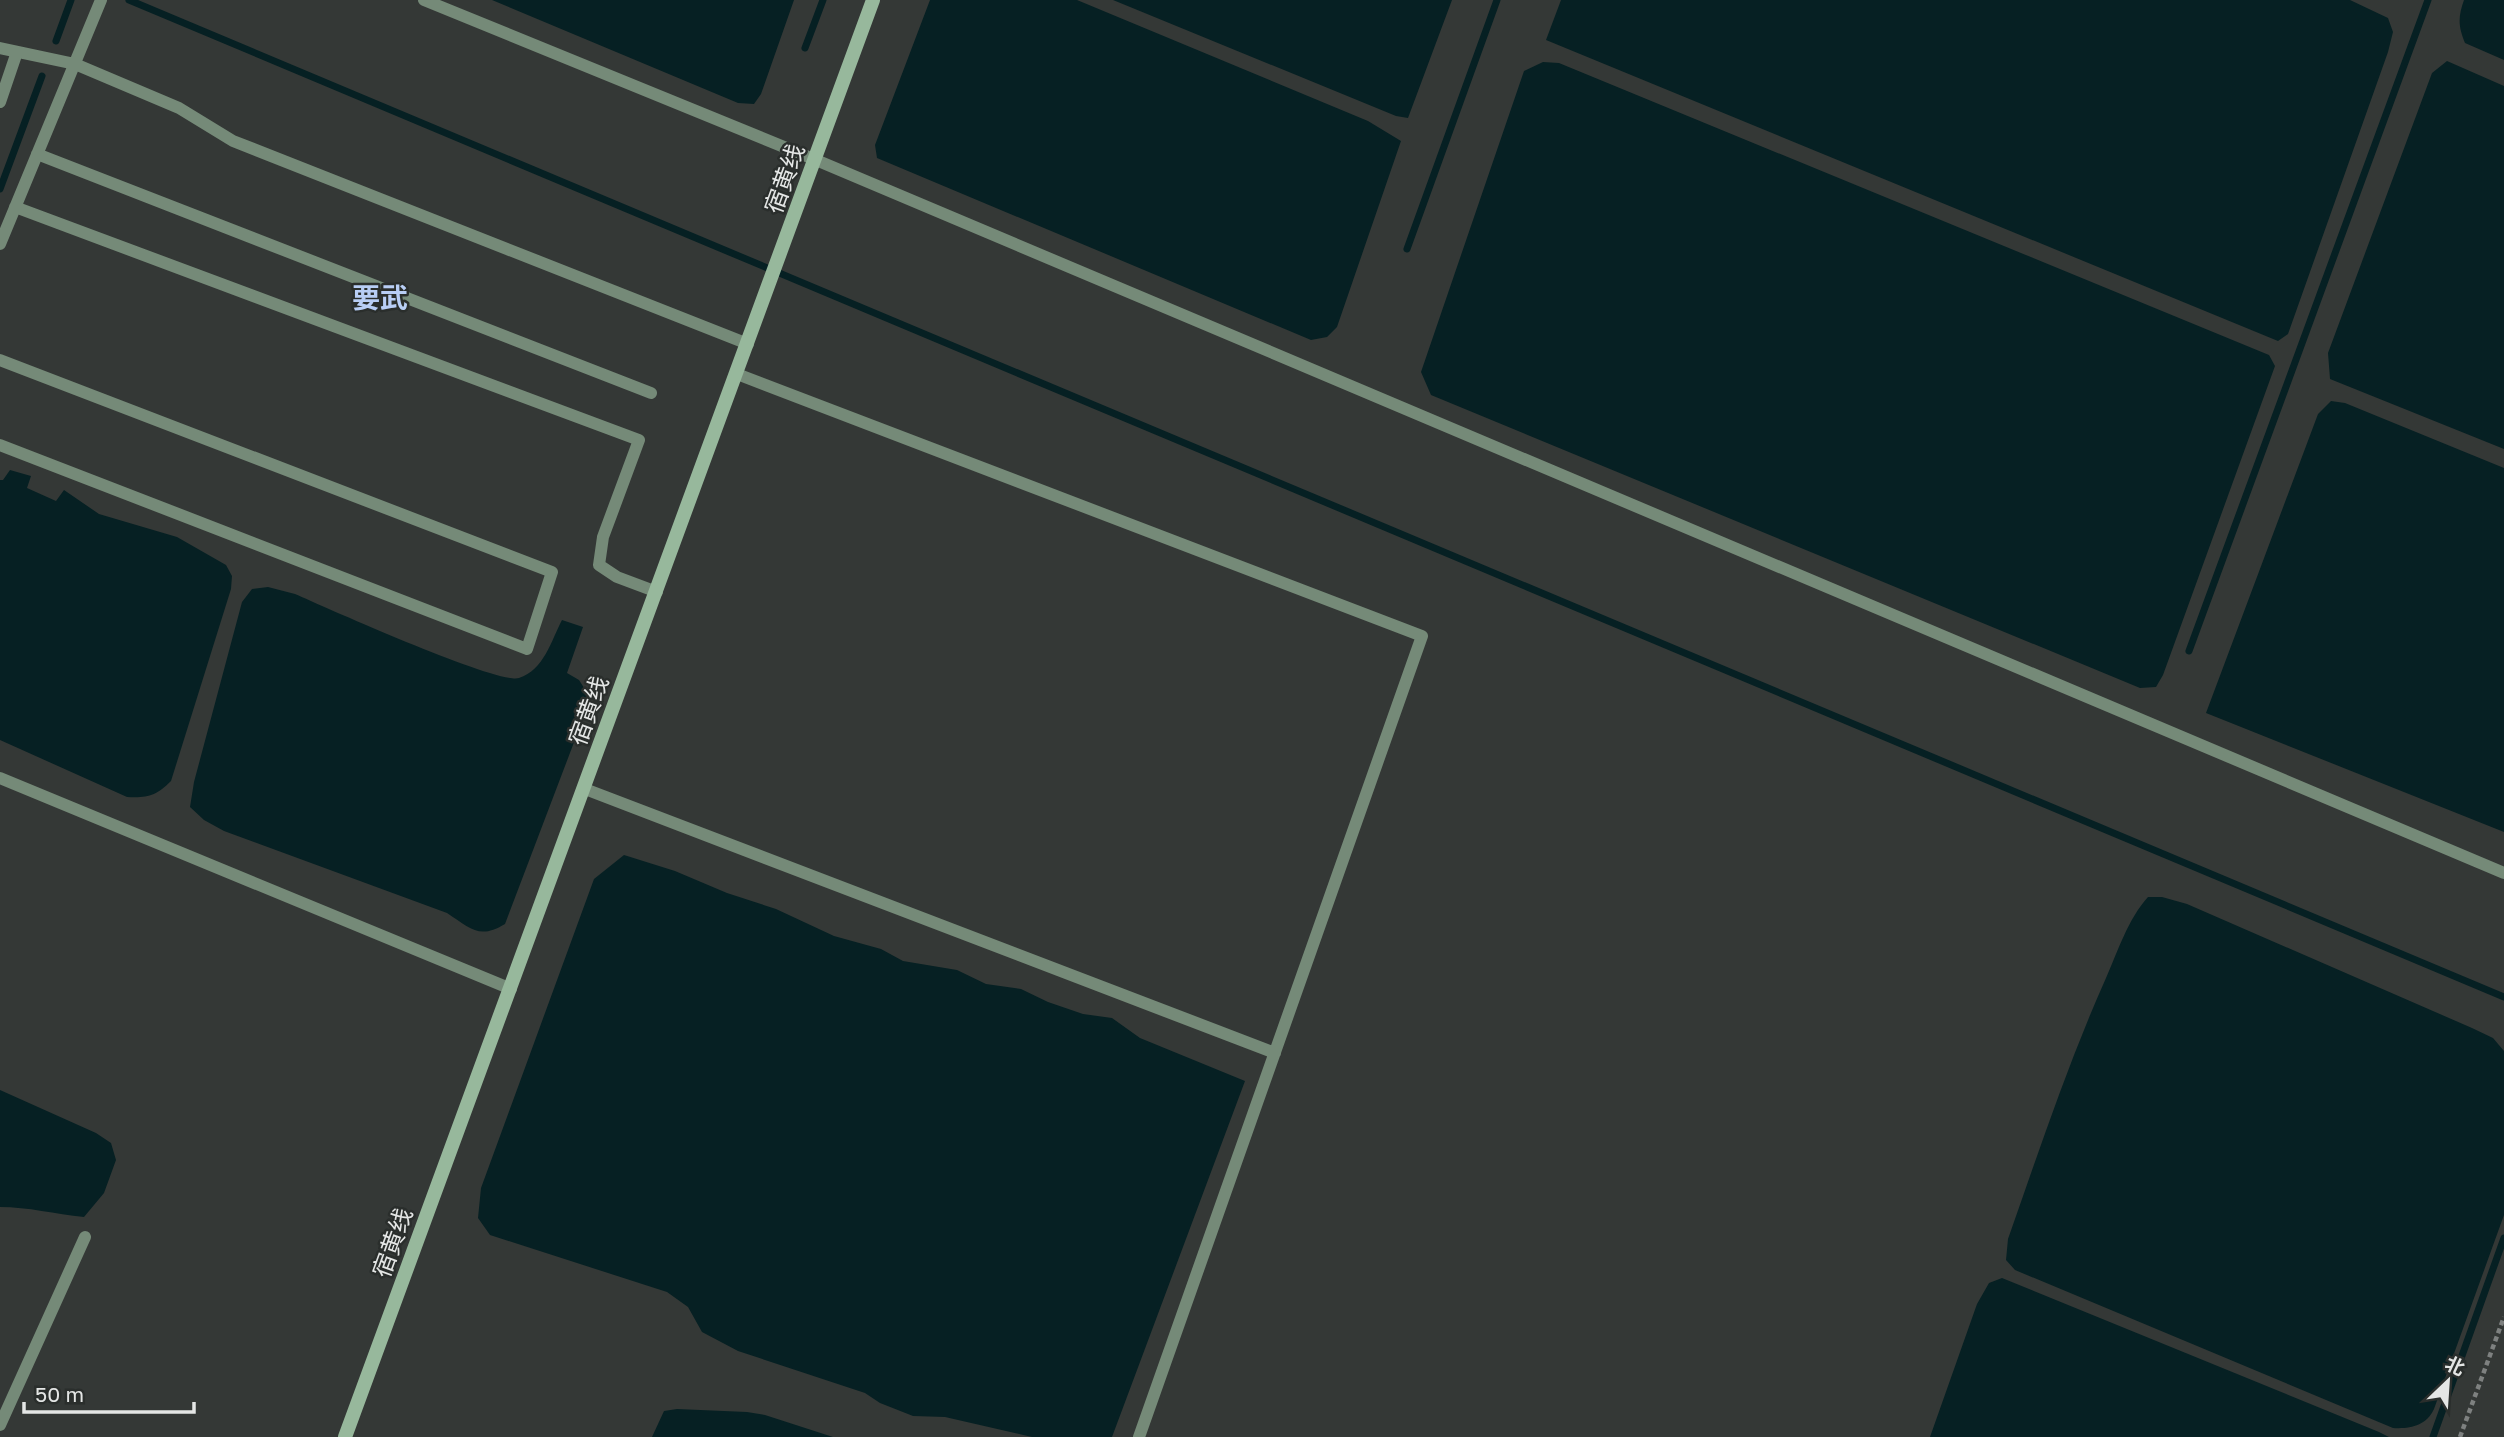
<svg xmlns="http://www.w3.org/2000/svg" width="2504" height="1437" font-family="'Golos Text','Noto Sans SC',sans-serif">
	<style>
		.water { fill: #062023 }
		.lines { fill: none; stroke-linecap: round; stroke-linejoin: round }
		.stream { stroke: #062023; stroke-width: 7 }
		.path { stroke: #7e8180; stroke-width: 4.5; stroke-dasharray: 5 3.5; stroke-linecap: butt }
		.service { stroke: #758a78; stroke-width: 12 }
		.secondary { stroke: #97b89c; stroke-width: 14 }
		.labels { text-anchor: middle; stroke-width: 5; stroke-linejoin: round; paint-order: stroke }
		.street-label { font-size: 24px; fill: #e4e6e5; stroke: #2a2e2c }
		.quarter-label { font-size: 28px; font-weight: bold; fill: #b8cef5; stroke: #2a2e2c }
	</style>
	<rect width="100%" height="100%" fill="#343836"/>
	<path class="water" d="M 492,0 L 794,0 L 761,94 L 754,104 L 738,103 Z
		M 930,0 L 1077,0 L 1368,121 L 1401,141 L 1337,327 L 1327,337 L 1311,340 L 877,158 L 875,145 Z
		M 1113,0 L 1452,0 L 1408,118 L 1396,116 Z
		M 1561,0 L 2350,0 L 2388,18 L 2393,32 L 2388,52 L 2288,334 L 2278,341 L 1546,40 Z
		M 2464,0 L 2504,0 L 2504,60 L 2465,43 C 2458,26 2458,17 2464,0 Z
		M 2447,61 L 2504,86 L 2504,449 L 2330,379 L 2328,353 L 2432,73 Z
		M 1543,62 L 1559,63 L 2269,355 L 2275,366 L 2163,675 L 2156,687 L 2140,688 L 1431,395 L 1421,372 L 1524,71 Z
		M 2331,401 L 2345,403 L 2504,468 L 2504,832 L 2206,713 L 2318,414 Z
		M 10,470 L 31,476 L 27,488 L 56,501 L 64,490 L 99,514 L 177,537 L 226,565 L 232,576 L 231,589 L 171,781 C 156,796 148,798 127,797 L 0,740 L 0,480 L 3,480 Z
		M 268,587 L 295,594 C 327,608 498,685 519,678 C 544,670 551,641 562,620 L 583,627 L 567,673 L 579,680 L 588,694 L 584,716 L 505,924 C 479,940 470,928 447,913 L 224,831 L 204,820 L 190,807 L 194,782 L 242,602 L 252,589 Z
		M 624,855 L 675,871 L 727,893 L 776,909 L 834,936 L 881,949 L 903,961 L 957,970 L 986,984 L 1021,989 L 1048,1002 L 1083,1014 L 1112,1018 L 1140,1038 L 1245,1081 L 1112,1437 L 1032,1437 L 945,1417 L 913,1416 L 880,1403 L 865,1393 L 738,1351 L 702,1332 L 688,1307 L 667,1292 L 490,1235 L 478,1218 L 481,1188 L 594,879 Z
		M 2148,897 L 2162,897 L 2187,904 L 2472,1028 L 2493,1038 L 2504,1051 L 2504,1215 L 2434,1409 C 2426,1426 2410,1429 2393,1428 L 2015,1270 L 2006,1260 L 2008,1239 C 2039,1151 2068,1063 2106,978 C 2118,951 2128,919 2148,897 Z
		M 0,1090 L 96,1133 L 111,1143 L 116,1160 L 104,1193 L 84,1217 C 55,1214 28,1207 0,1207 Z
		M 2002,1278 L 2379,1432 L 2389,1437 L 1930,1437 L 1977,1304 L 1989,1283 Z
		M 677,1409 L 747,1412 L 765,1415 L 833,1437 L 652,1437 L 664,1411 Z"/>
	<g class="lines">
		<path class="stream" d="M 129,0 L 2504,997
			M 56,41 L 71,0
			M 805,48 L 823,0
			M 0,189 L 42,76
			M 1407,249 L 1497,0
			M 2189,651 L 2428,0
			M 2433,1437 L 2504,1238"/>
		<path class="path" d="M 2460,1437 L 2504,1317"/>
		<path class="service" d="M 424,0 L 816,160 L 2504,873
			M 0,48 L 75,64 L 179,108 L 233,141 L 748,344
			M 0,102 L 17,52
			M 37,154 L 651,393
			M 15,207 L 639,440 L 603,537 L 599,565 L 617,577 L 657,592
			M 0,244 L 101,0
			M 0,360 L 552,572 L 527,649 L 0,445
			M 737,374 L 1422,636 L 1139,1437
			M 0,778 L 511,989
			M 585,789 L 1275,1053
			M 0,1425 L 85,1237"/>
		<path class="secondary" d="M 345,1437 L 873,0"/>
	</g>
	<g class="labels">
		<g class="street-label">
			<text transform="translate(785 179) rotate(-70)" y="8">宿黄线</text>
			<text transform="translate(589 711) rotate(-70)" y="8">宿黄线</text>
			<text transform="translate(393 1243) rotate(-70)" y="8">宿黄线</text>
		</g>
		<g class="quarter-label">
			<text x="380" y="308">要武</text>
		</g>
	</g>
	<g transform="translate(2448 1381) rotate(25)" stroke="#2a2e2c" stroke-width="5" paint-order="stroke">
	<path d="M0-5L12 26L0 18L-12 26Z" fill="#e4e6e5"/>
	<text y="-10" font-size="19" font-weight="bold" text-anchor="middle" fill="#e4e6e5">北</text>
	</g>
	<path d="M24 1402v10h170v-10" fill="none" stroke="#e4e6e5" stroke-width="3.5"/>
	<text x="35" y="1402" font-size="21" fill="#e4e6e5" stroke="#2a2e2c" stroke-width="5" paint-order="stroke">50 m</text>
</svg>
